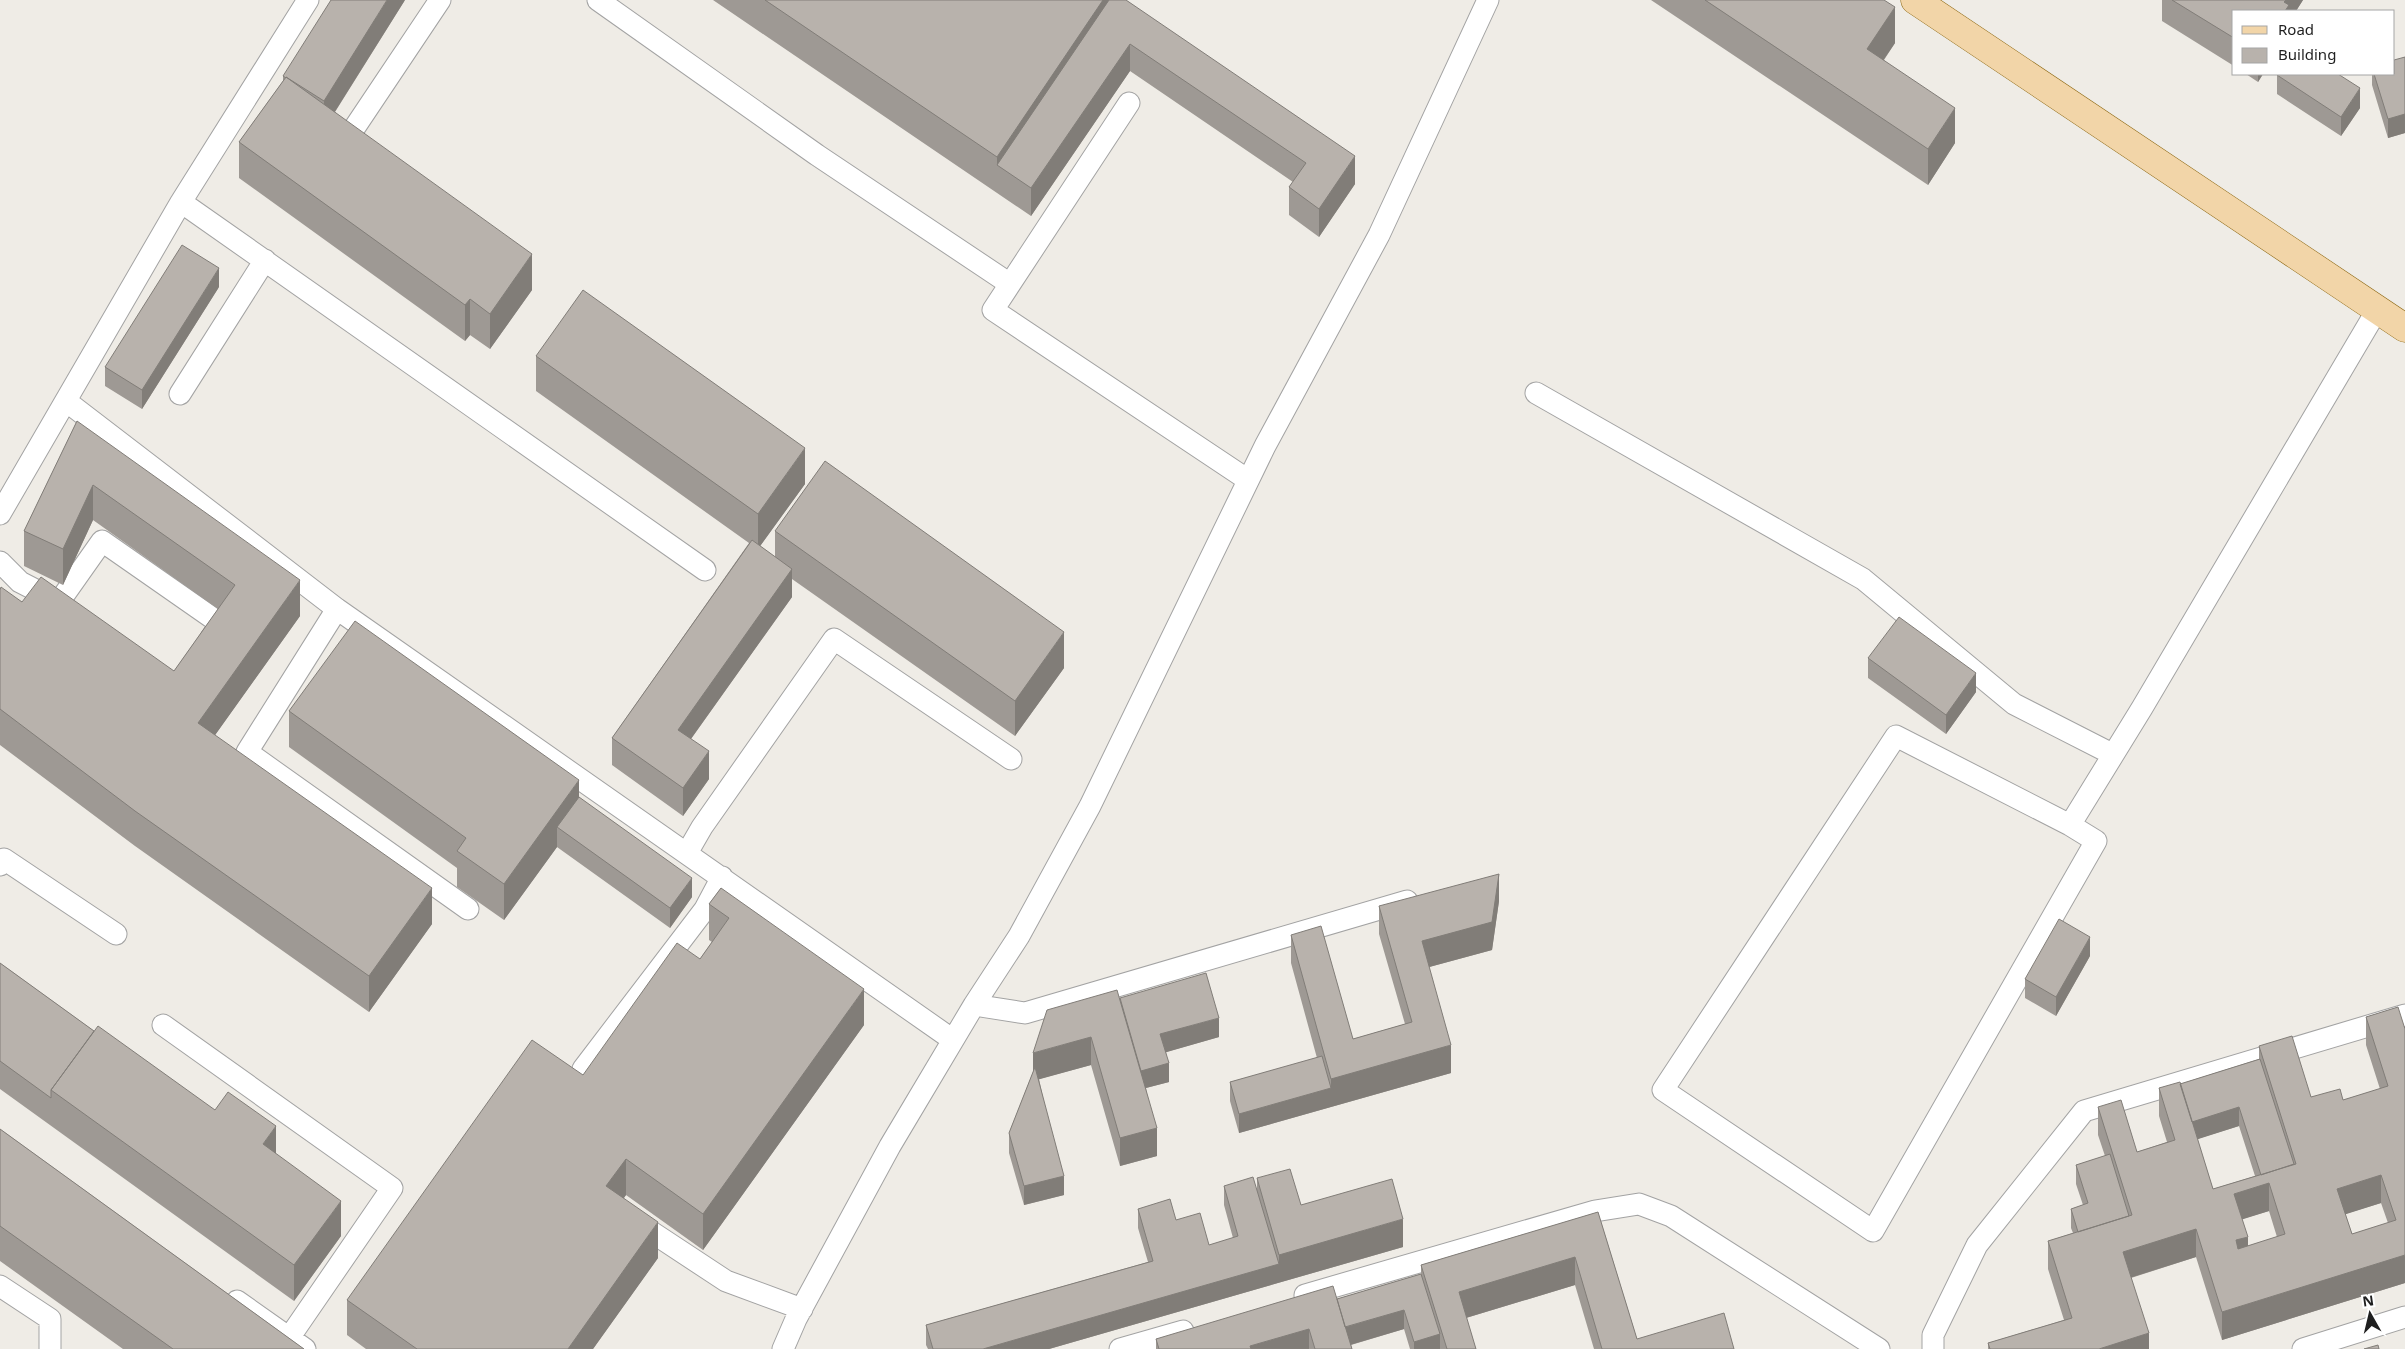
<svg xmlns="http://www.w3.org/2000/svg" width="2405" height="1349" font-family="'Noto Sans',sans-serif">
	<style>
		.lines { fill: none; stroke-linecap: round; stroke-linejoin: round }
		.lane-casing { stroke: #a3a3a3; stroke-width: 23 }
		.primary-casing { stroke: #8b6610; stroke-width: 29 }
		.lane { stroke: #fff; stroke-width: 21 }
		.primary { stroke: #f2d5a8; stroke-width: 28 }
		.wall { fill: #9e9994; fill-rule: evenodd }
		.shaded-wall { fill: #817d78 }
		.building { fill: #b8b2ac; stroke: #817d78; fill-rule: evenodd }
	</style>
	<rect width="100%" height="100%" fill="#efece6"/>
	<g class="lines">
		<g class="lane-casing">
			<path id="lane" d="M 598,0 L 817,155 L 1010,284
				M 1129,103 L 993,310 L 1248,480
				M 353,130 L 440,0
				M 181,202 L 705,570
				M 1536,393 L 1863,579 L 2014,704 L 2112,754
				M 180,394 L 265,260
				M 66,401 L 337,609 L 953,1040
				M 0,514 L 181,202 L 308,0
				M 0,562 L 20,582 L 59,602
				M 59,602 L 102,541 L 221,624 L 211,638
				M 337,609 L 247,752 L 468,909
				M 1896,736 L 2070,825 L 2096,841 L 1873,1231 L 1663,1090 Z
				M 2070,825 L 2142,708 L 2377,310
				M 687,853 L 702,827 L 834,639 L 1011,759
				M 0,865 L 4,859 L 116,934
				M 974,1005 L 1025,1013 L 1407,901
				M 163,1025 L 392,1188 L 289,1338
				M 583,1069 L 705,909 L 722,877
				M 635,1221 L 726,1281 L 802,1309
				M 0,1286 L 50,1319 L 50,1349
				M 1305,1295 L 1595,1211 L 1639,1204 L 1671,1216 L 1879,1349
				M 237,1301 L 305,1349
				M 783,1349 L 796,1319 L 890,1146 L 974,1005 L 1019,936 L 1090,806 L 1265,446 L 1379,235 L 1488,0
				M 1120,1349 L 1183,1331
				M 1933,1349 L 1933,1335 L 1977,1245 L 2084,1111 L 2405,1015
				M 2303,1349 L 2405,1317"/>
		</g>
		<g class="primary-casing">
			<path id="primary" d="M 1915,0 L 2405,328"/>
		</g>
		<use href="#lane" class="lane"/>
		<use href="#primary" class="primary"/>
	</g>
	<path class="wall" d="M 405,0 L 335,112 L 532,290 L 490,349 L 470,335 L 465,341 L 239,178 L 239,142 L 283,81 L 283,76 Z
		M 713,0 L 1126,0 L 1355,184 L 1319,237 L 1289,215 L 1289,187 L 1293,182 L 1130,71 L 1031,216 Z
		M 1651,0 L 1884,0 L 1895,43 L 1884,60 L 1955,143 L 1928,185 Z
		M 2162,0 L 2303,0 L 2296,11 L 2234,11 L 2234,66 L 2162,21 Z
		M 2405,57 L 2405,133 L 2388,138 L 2372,85 L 2372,74 L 2394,74 Z
		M 2246,74 L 2263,74 L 2258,82 Z
		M 2277,75 L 2360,108 L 2341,136 L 2277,94 Z
		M 219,287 L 142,409 L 105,386 L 105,367 Z
		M 536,356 L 805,484 L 760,546 L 775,557 L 775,531 L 1064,668 L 1015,736 L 792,579 L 792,597 L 691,739 L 709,779 L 683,816 L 612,765 L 612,738 L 749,543 L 536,391 Z
		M 77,421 L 300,616 L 215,735 L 432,924 L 369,1012 L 135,846 L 0,745 L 0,590 L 22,602 L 174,671 L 218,609 L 93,520 L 63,585 L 24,566 L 24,531 Z
		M 1868,658 L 1976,692 L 1946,734 L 1868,678 Z
		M 289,711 L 579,797 L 692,897 L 670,928 L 557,847 L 504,920 L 457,887 L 457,868 L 289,747 Z
		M 721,888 L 864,1025 L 703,1250 L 626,1195 L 624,1198 L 658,1258 L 593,1349 L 366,1349 L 347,1335 L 347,1300 L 583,1075 L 700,959 L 712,942 L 709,940 L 709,904 Z
		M 1499,901 L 1492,950 L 1429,967 L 1451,1073 L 1239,1133 L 1230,1101 L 1230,1082 L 1317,1058 L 1291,963 L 1291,935 L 1353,1039 L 1405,1024 L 1379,934 L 1379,906 Z
		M 2090,956 L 2056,1016 L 2025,998 L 2025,979 Z
		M 0,963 L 94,1031 L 276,1154 L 341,1236 L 294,1301 L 0,1089 Z
		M 1120,998 L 1219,1037 L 1166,1052 L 1169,1082 L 1146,1088 L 1157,1156 L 1120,1166 L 1091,1065 L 1039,1079 L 1064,1195 L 1024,1205 L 1009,1153 L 1009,1133 L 1033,1072 Z
		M 2398,1007 L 2405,1283 L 2222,1340 L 2196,1257 L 2131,1278 L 2149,1349 L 1988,1349 L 1988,1343 L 2064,1320 L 2048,1269 L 2048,1241 L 2073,1233 L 2071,1228 L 2071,1209 L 2083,1205 L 2076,1184 L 2076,1165 L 2105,1156 L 2098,1135 L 2098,1107 L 2137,1152 L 2167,1142 L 2159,1116 L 2159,1088 L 2180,1084 L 2259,1059 L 2259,1046 L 2311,1097 L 2343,1100 L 2380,1089 L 2366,1045 L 2366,1017 ZM 2239,1126 L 2255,1176 L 2213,1189 L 2197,1139 ZM 2381,1203 L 2388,1223 L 2352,1234 L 2345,1214 ZM 2269,1211 L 2277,1237 L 2248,1246 L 2242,1219 Z
		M 0,1129 L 304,1349 L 123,1349 L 0,1261 Z
		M 1257,1178 L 1301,1205 L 1403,1247 L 1049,1349 L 928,1349 L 926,1345 L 926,1325 L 1148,1262 L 1138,1228 L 1138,1209 L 1176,1220 L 1209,1245 L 1233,1238 L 1224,1205 L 1224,1186 L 1257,1189 Z
		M 1598,1212 L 1637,1339 L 1734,1349 L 1594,1349 L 1575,1285 L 1466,1318 L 1476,1349 L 1410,1349 L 1404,1329 L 1351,1345 L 1352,1349 L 1156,1349 L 1156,1339 L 1337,1299 L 1421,1274 L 1421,1265 Z"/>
	<path class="shaded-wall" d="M 387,0 L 405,0 L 324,129 L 324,101 Z
		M 1103,0 L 1114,0 L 997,165 L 997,193 L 997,157 Z
		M 2286,0 L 2303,0 L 2296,11 L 2284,11 L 2284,2 Z
		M 1895,7 L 1895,43 L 1867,84 L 1867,49 Z
		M 1130,44 L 1130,71 L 1031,216 L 1031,188 Z
		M 2258,74 L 2263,74 L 2258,82 Z
		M 2360,88 L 2360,108 L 2341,136 L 2341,117 Z
		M 1955,108 L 1955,143 L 1928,185 L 1928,149 Z
		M 2405,114 L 2405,133 L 2388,138 L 2388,119 Z
		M 1355,156 L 1355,184 L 1319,237 L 1319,209 Z
		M 532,254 L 532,290 L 490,349 L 490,314 Z
		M 219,268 L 219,287 L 142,409 L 142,390 Z
		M 470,299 L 470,335 L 465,341 L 465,305 Z
		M 805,448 L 805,484 L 758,549 L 758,514 Z
		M 93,485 L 93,520 L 63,585 L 63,549 Z
		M 792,569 L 792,597 L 678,757 L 678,730 Z
		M 300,580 L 300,616 L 198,759 L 198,723 Z
		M 1064,632 L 1064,668 L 1015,736 L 1015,701 Z
		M 1976,673 L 1976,692 L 1946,734 L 1946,715 Z
		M 709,751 L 709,779 L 683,816 L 683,788 Z
		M 579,780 L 579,816 L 557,827 L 557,847 L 504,920 L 504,884 Z
		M 1499,874 L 1499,901 L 1492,950 L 1422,969 L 1422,941 Z
		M 692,878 L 692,897 L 670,928 L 670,908 Z
		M 432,888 L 432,924 L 369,1012 L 369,976 Z
		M 2090,937 L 2090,956 L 2056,1016 L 2056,997 Z
		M 864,989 L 864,1025 L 703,1250 L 703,1214 Z
		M 1219,1018 L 1219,1037 L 1160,1054 L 1160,1034 Z
		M 1091,1037 L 1091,1065 L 1033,1081 L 1033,1053 Z
		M 1451,1045 L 1451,1073 L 1239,1133 L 1239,1114 L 1331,1088 L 1331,1079 Z
		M 1169,1063 L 1169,1082 L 1138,1090 L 1138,1071 Z
		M 2239,1107 L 2239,1126 L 2189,1142 L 2189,1122 Z
		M 276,1126 L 276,1162 L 263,1144 Z
		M 1157,1128 L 1157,1156 L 1120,1166 L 1120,1138 Z
		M 626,1159 L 626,1195 L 606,1221 L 606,1186 Z
		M 2381,1175 L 2381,1203 L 2337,1217 L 2337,1189 Z
		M 1064,1176 L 1064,1195 L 1024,1205 L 1024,1186 Z
		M 2269,1183 L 2269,1211 L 2234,1222 L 2234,1194 Z
		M 341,1201 L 341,1236 L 294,1301 L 294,1265 Z
		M 1403,1219 L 1403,1247 L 1049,1349 L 983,1349 L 1279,1264 L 1279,1255 Z
		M 658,1222 L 658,1258 L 593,1349 L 568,1349 Z
		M 2196,1229 L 2196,1257 L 2123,1280 L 2123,1252 Z
		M 2248,1237 L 2248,1265 L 2236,1268 L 2236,1240 Z
		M 2405,1255 L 2405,1283 L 2222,1340 L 2222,1312 Z
		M 1575,1257 L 1575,1285 L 1459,1320 L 1459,1292 Z
		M 1404,1310 L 1404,1329 L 1343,1347 L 1343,1328 Z
		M 1309,1329 L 1309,1349 L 1250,1349 L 1250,1346 Z
		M 2149,1333 L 2149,1349 L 2099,1349 Z
		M 1440,1334 L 1440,1349 L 1414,1349 L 1414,1342 Z"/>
	<path class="building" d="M 331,0 L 387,0 L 324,101 L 286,77 L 286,78 L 283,76 Z
		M 765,0 L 1103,0 L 997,157 Z
		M 1109,0 L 1126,0 L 1355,156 L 1319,209 L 1289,187 L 1306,163 L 1130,44 L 1031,188 L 997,165 Z
		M 1705,0 L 1884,0 L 1895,7 L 1867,49 L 1955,108 L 1928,149 Z
		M 2172,0 L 2286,0 L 2284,2 L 2289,5 L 2285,11 L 2234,11 L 2234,38 Z
		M 2405,57 L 2405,114 L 2388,119 L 2374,74 L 2394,74 L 2394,60 Z
		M 2278,74 L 2338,74 L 2360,88 L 2341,117 L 2277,75 Z
		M 286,77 L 532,254 L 490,314 L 470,299 L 465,305 L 239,142 Z
		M 182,245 L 219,268 L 142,390 L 105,367 Z
		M 583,290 L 805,448 L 758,514 L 536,356 Z
		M 77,421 L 300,580 L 198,723 L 432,888 L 369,976 L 135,811 L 0,709 L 0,590 L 1,587 L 22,602 L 41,577 L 174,671 L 235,585 L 93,485 L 63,549 L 24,531 Z
		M 825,461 L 1064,632 L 1015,701 L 775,531 Z
		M 752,540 L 792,569 L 678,730 L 709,751 L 683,788 L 612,738 Z
		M 1899,617 L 1976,673 L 1946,715 L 1868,658 Z
		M 355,621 L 579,780 L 504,884 L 457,851 L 466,838 L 289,711 Z
		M 579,797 L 692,878 L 670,908 L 557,827 Z
		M 1499,874 L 1492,922 L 1422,941 L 1451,1045 L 1331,1079 L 1291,935 L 1321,926 L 1353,1039 L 1412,1022 L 1379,906 Z
		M 721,888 L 864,989 L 703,1214 L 626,1159 L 606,1186 L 658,1222 L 568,1349 L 417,1349 L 347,1300 L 532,1040 L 583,1075 L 677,943 L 700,959 L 729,918 L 709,904 Z
		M 2059,919 L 2090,937 L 2056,997 L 2025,979 Z
		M 0,963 L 94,1031 L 51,1090 L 51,1098 L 0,1061 Z
		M 1206,973 L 1219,1018 L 1160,1034 L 1169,1063 L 1141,1071 L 1120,998 Z
		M 1117,990 L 1157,1128 L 1120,1138 L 1091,1037 L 1033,1053 L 1047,1010 Z
		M 2398,1007 L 2405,1029 L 2405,1255 L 2222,1312 L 2196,1229 L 2123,1252 L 2149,1333 L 2099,1349 L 1990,1349 L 1988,1343 L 2072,1318 L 2048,1241 L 2132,1215 L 2098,1107 L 2121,1100 L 2137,1152 L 2175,1140 L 2159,1088 L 2180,1082 L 2213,1189 L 2296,1164 L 2259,1046 L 2292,1036 L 2311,1097 L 2340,1089 L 2343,1100 L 2388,1086 L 2366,1017 ZM 2381,1175 L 2396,1220 L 2352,1234 L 2337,1189 ZM 2269,1183 L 2285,1234 L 2238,1249 L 2236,1240 L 2248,1237 L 2234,1194 Z
		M 98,1026 L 215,1110 L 228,1092 L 276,1126 L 263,1144 L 341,1201 L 294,1265 L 51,1090 Z
		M 1322,1056 L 1331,1088 L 1239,1114 L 1230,1082 Z
		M 2260,1059 L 2294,1164 L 2261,1175 L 2239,1107 L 2192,1122 L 2180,1084 Z
		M 1035,1067 L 1064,1176 L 1024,1186 L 1009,1133 Z
		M 0,1129 L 304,1349 L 173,1349 L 0,1226 Z
		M 2110,1154 L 2129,1216 L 2078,1232 L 2071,1209 L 2088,1203 L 2076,1165 Z
		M 1290,1169 L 1301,1205 L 1392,1179 L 1403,1219 L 1279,1255 L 1257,1178 Z
		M 1253,1177 L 1279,1264 L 983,1349 L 933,1349 L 926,1325 L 1153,1261 L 1138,1209 L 1170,1199 L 1176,1220 L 1200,1213 L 1209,1245 L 1238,1236 L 1224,1186 Z
		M 1598,1212 L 1637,1339 L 1724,1313 L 1734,1349 L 1602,1349 L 1575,1257 L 1459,1292 L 1476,1349 L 1447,1349 L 1421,1265 Z
		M 1421,1274 L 1440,1334 L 1414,1342 L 1404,1310 L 1345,1327 L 1337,1299 Z
		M 1333,1286 L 1352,1349 L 1315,1349 L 1309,1329 L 1250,1346 L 1251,1349 L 1159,1349 L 1156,1339 Z
		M 2378,1345 L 2379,1349 L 2364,1349 Z"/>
	<rect x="2232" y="10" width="162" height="65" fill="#ffffff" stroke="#a5a5a5"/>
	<rect x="2242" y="26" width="25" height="8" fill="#f2d5a8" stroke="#a5a5a5"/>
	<text x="2278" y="35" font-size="15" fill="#1f1f1f">Road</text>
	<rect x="2242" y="48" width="25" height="15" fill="#b8b2ac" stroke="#a5a5a5"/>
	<text x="2278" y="60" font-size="15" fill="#1f1f1f">Building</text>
	<g transform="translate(2370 1314) rotate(352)" stroke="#ffffff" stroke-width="4" paint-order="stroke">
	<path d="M0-4L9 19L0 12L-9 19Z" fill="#1f1f1f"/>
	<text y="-8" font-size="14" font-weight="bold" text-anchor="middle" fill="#1f1f1f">N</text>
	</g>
</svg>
